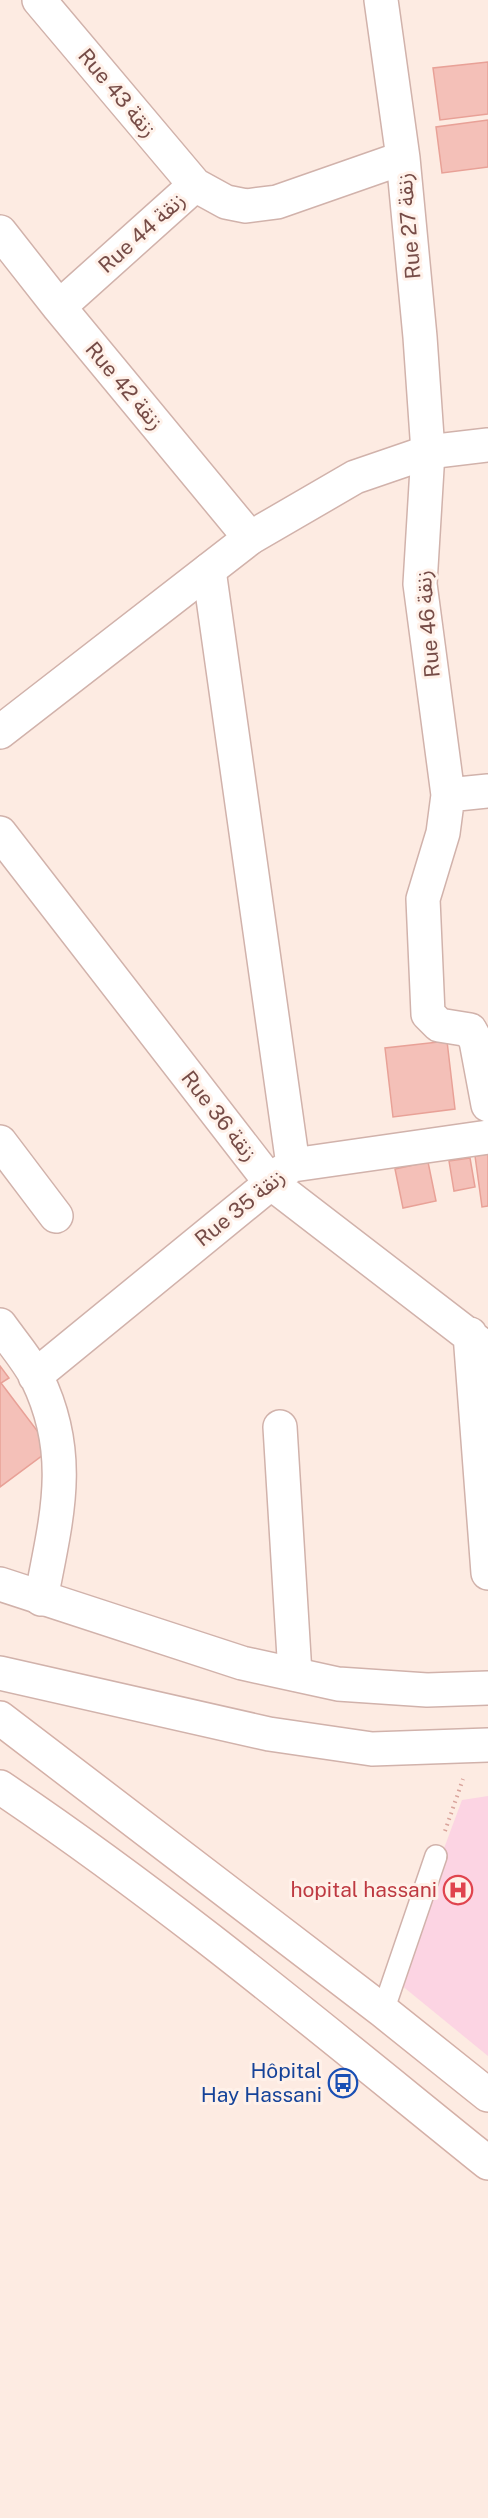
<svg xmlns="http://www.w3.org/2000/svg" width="488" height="2518" font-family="'Public Sans','Noto Sans Arabic',sans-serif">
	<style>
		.medical { fill: #fcd4e3 }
		.building { fill: #f4c0b8; stroke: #e8a197; stroke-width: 1.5 }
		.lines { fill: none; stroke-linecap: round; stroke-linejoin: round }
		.service-casing { stroke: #d1b2ab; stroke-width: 24 }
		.minor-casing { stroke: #d1b2ab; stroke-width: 36 }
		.tertiary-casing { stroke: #d1b2ab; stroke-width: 36 }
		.secondary-casing { stroke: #d4b0a7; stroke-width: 36 }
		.path { stroke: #d9a39b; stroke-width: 4; stroke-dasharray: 1.5 4.5; stroke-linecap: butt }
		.service { stroke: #fff; stroke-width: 21 }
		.minor { stroke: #fff; stroke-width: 33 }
		.tertiary { stroke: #fff; stroke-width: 33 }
		.secondary { stroke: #fff; stroke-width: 33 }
		.labels { text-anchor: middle; stroke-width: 6; stroke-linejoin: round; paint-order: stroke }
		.street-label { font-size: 21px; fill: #764c47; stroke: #fff1e9 }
		.health-label { font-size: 21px; fill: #be3a42; stroke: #fff1e9; text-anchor: end }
		.transit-label { font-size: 21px; fill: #164399; stroke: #fff1e9; text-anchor: end }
	</style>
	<rect width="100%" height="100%" fill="#fdebe2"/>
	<path class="medical" d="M 488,1796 L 488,2056 L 395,1980 L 462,1800 Z"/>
	<path class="building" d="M 488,62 L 488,114 L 440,120 L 433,68 Z
		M 488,120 L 488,167 L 442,173 L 436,127 Z
		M 447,1041 L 455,1109 L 393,1117 L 385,1048 Z
		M 488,1154 L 488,1206 L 482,1207 L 475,1156 Z
		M 470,1158 L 475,1187 L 454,1191 L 449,1161 Z
		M 428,1162 L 436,1201 L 403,1208 L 395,1169 Z
		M 0,1366 L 9,1378 L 1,1383 L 51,1449 L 0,1487 Z"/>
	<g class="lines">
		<g class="service-casing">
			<path id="service" d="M 383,2011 L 436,1856"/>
		</g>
		<g class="minor-casing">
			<path id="minor" d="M 39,0 L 195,185 L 226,202 L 246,206 L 277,202 L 403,158
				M 381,0 L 403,158 L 420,337 L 428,452 L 420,584 L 448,795 L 443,833 L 423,899 L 428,1014 L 439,1025 L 470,1030 L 476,1041 L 488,1105
				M 0,232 L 59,307 L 250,538
				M 59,307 L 195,185
				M 209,570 L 293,1165
				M 448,795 L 488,791
				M 0,833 L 271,1183 L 488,1350
				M 0,1142 L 56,1216
				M 0,1325 C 12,1342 27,1359 37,1378 C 75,1456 56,1519 41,1599
				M 470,1334 L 488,1573
				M 35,1376 L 271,1183 L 280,1173 L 293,1165 L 488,1137
				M 280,1427 L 295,1674"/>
		</g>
		<g class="tertiary-casing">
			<path id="tertiary" d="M 0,732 L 250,538 L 355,477 L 428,452 L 488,445
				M 0,1584 L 242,1663 L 338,1684 L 427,1690 L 488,1688
				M 0,1673 L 269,1734 L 372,1749 L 488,1745"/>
		</g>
		<g class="secondary-casing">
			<path id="secondary" d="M 0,1718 L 383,2011 L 488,2095
				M 0,1787 C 170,1901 328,2034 488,2163"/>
		</g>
		<path class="path" d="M 445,1831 L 463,1779"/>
		<use href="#service" class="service"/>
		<use href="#minor" class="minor"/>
		<use href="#tertiary" class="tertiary"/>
		<use href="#secondary" class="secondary"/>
	</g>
	<defs>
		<g id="hospital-ring" transform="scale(1.5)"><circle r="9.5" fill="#fff1e9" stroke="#e0444e" stroke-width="1.5"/><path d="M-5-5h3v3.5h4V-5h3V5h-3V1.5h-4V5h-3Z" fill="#e0444e"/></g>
		<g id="bus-ring" transform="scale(1.5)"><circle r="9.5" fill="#fff1e9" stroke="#1a4fb4" stroke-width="1.5"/><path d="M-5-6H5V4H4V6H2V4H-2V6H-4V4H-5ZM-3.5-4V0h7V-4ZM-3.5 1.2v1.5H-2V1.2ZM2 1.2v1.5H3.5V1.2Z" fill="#1a4fb4"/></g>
	</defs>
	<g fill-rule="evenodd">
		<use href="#hospital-ring" x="458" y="1890"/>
		<use href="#bus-ring" x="343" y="2083"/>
	</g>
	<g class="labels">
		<g class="street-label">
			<text transform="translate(117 93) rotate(50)" y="7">Rue 43 زنقة</text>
			<text transform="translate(409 226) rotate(-95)" y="7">Rue 27 زنقة</text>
			<text transform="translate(142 233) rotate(-42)" y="7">Rue 44 زنقة</text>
			<text transform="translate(124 386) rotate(50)" y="7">Rue 42 زنقة</text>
			<text transform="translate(428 624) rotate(-95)" y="7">Rue 46 زنقة</text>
			<text transform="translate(219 1116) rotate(52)" y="7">Rue 36 زنقة</text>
			<text transform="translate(240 1208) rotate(-39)" y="7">Rue 35 زنقة</text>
		</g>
		<g class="health-label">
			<text x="437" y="1897">hopital hassani</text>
		</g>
		<g class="transit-label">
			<text x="322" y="2078">Hôpital<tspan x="322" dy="24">Hay Hassani</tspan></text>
		</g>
	</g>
</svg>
